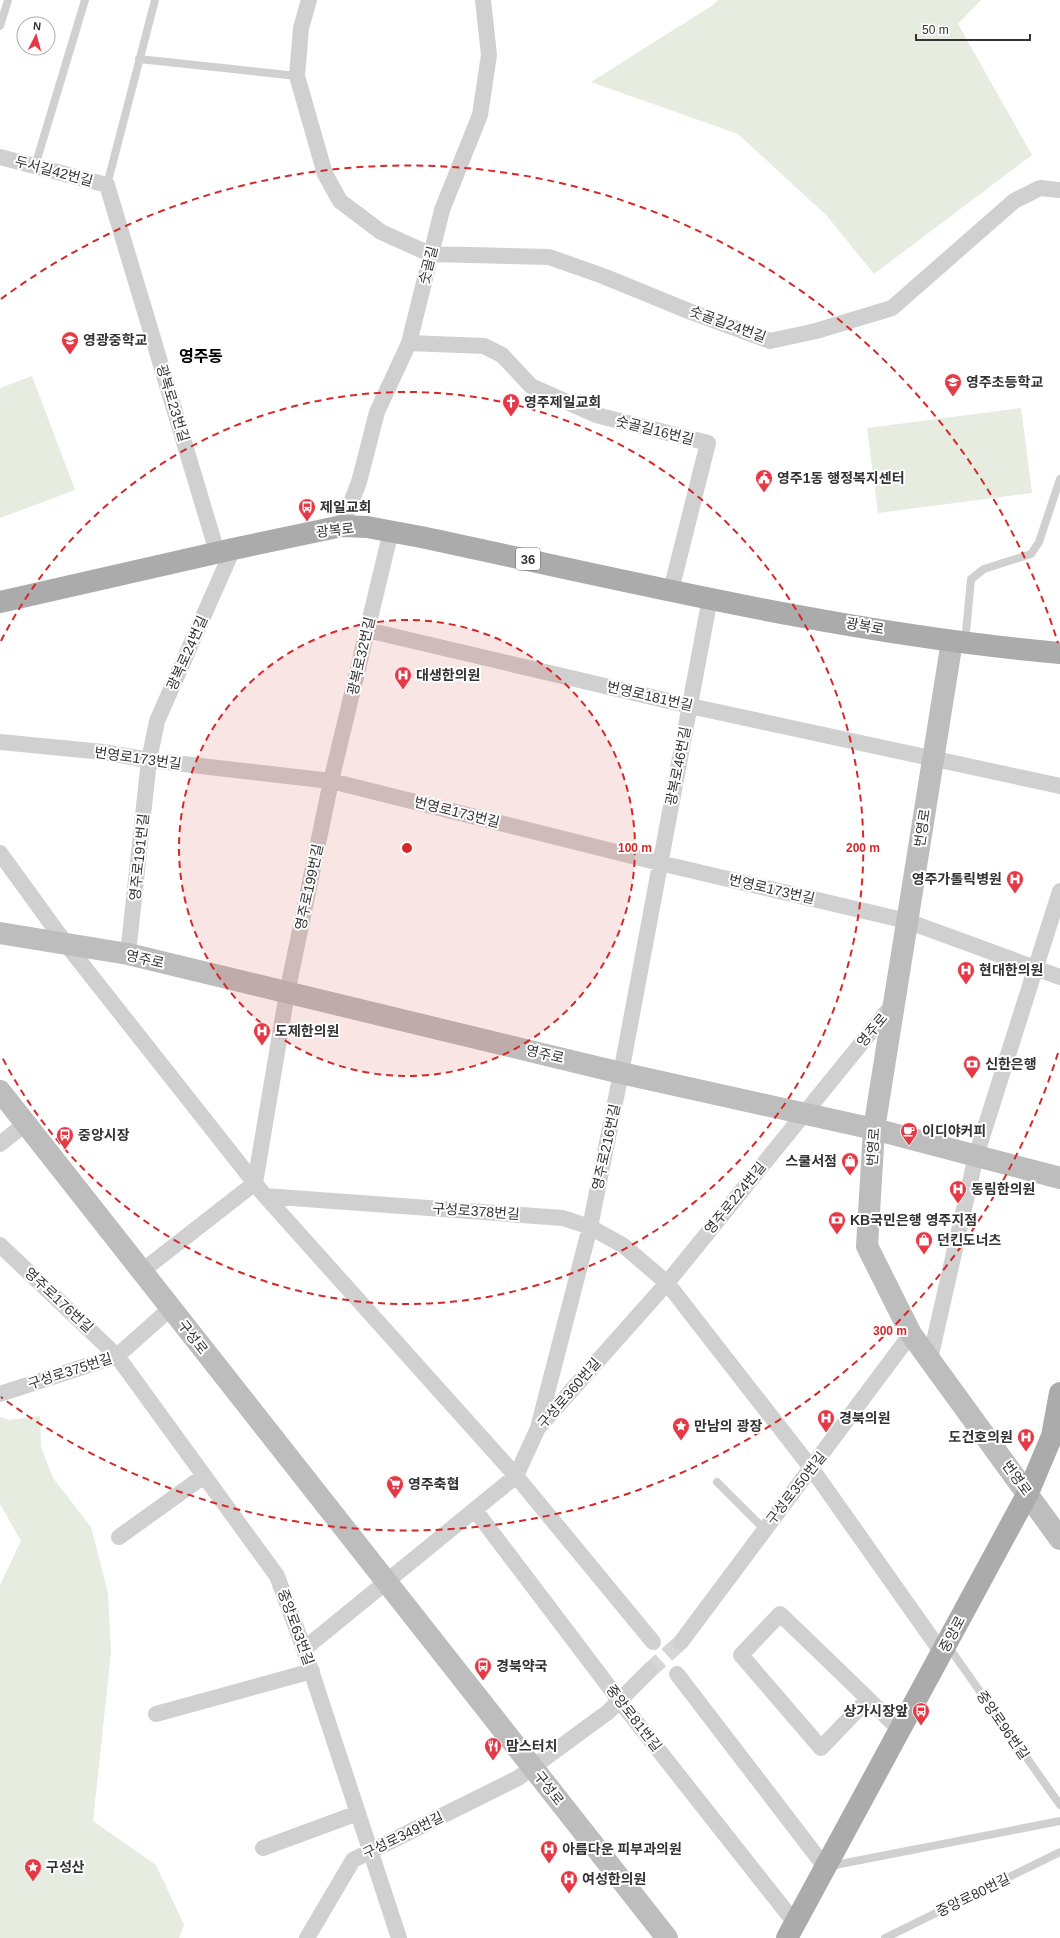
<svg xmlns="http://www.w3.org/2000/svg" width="1060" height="1938" font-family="Helvetica,'Noto Sans KR',sans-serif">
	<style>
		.green { fill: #e6ecdf }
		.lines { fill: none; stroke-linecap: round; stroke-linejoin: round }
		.street-tunnel { stroke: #d6d6d6; stroke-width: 16; stroke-dasharray: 16 8; stroke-linecap: butt }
		.lane { stroke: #d0d0d0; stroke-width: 8 }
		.street { stroke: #d0d0d0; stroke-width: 16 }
		.secondary { stroke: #bdbdbd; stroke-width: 22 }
		.primary { stroke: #ababab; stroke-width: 22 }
		.ring { fill: none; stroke: #d62828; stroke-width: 2; stroke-dasharray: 7 5 }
		.labels { text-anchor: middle; stroke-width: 4; stroke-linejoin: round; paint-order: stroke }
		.shield { fill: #fff; stroke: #707070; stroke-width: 1 }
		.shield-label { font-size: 13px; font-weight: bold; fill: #333 }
		.street-label { font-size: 14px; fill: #333; stroke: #fff }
		.poi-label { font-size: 14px; font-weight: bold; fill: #333; stroke: #fff; text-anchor: start }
		.quarter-label { font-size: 16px; font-weight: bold; fill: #000; stroke: #fff }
		.centre { fill: #d62828; stroke: #fff; stroke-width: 2 }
		.ring-label { font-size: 12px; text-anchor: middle; font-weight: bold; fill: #d62828; stroke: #fff; stroke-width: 4; stroke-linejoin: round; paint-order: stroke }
	</style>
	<rect width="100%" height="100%" fill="#fff"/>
	<path class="green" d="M 718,0 L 981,0 L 958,24 L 1032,155 L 874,274 L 827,216 L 738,134 L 591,82 L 713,5 Z
		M 32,376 L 75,490 L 0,518 L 0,388 Z
		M 1021,408 L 1032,493 L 878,513 L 867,428 Z
		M 40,1416 L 41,1447 L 53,1478 L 91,1527 L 108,1593 L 111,1653 L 93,1821 L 156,1865 L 184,1925 L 179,1938 L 0,1938 L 0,1585 L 21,1541 L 0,1504 L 0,1417 L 9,1420 Z"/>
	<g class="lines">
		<path class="street-tunnel" d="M 649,1671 L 681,1642"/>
		<path class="lane" d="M 0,26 L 8,0
			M 139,59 L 297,76
			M 35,166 L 85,0
			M 107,185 L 155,0
			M 965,642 L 971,579 L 984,569 L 1031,554 L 1039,542 L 1060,479
			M 717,1482 L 764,1529
			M 948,1646 L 1060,1805
			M 830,1866 L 1060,1821
			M 885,1938 L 1060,1852"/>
		<path class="street" d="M 309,0 L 301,28 L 297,76 L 325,174 L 340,201 L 381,232 L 430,254 L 549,257 L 603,276 L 691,312 L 770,341 L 816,331 L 892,308 L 1014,201 L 1040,188 L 1060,190
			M 0,157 L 107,185 L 217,552
			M 409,343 L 484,346 L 502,355 L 531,386 L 596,415 L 708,443 L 671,590
			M 342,526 L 359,482 L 377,412 L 409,343 L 442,210 L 480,115 L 489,55 L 483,0
			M 367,630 L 690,706 L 1060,786
			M 0,742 L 103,752 L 149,760 L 331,781 L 660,863 L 907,921 L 1060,977
			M 0,853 L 66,944 L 265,1196 L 516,1476 L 653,1642
			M 128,954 L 149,760 L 157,721 L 233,549
			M 0,1144 L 25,1124
			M 265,1196 L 563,1218 L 590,1227 L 624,1246 L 667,1283 L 812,1469 L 942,1653
			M 0,1245 L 117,1356 L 277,1576 L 304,1649 L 399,1938
			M 142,1271 L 255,1183 L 287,993 L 331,781 L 391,531
			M 930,1359 L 976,1156 L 1060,891
			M 0,1394 L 117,1356 L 171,1308
			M 539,1424 L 590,1227 L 621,1073 L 710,598
			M 475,1510 L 619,1700 L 795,1923
			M 119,1537 L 204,1476
			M 681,1642 L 911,1334
			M 304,1649 L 516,1476 L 538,1428 L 667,1283 L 894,1003
			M 677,1674 L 825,1867
			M 868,1699 L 821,1748 L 741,1655 L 780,1614 C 820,1652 860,1691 900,1730
			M 156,1714 L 312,1671
			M 263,1848 L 358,1813
			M 307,1938 L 353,1860 L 518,1778 L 608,1712 L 649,1671"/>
		<path class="secondary" d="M 952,641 L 874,1129 L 867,1246 L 911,1334 L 1060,1539
			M 0,933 L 128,954 L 621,1073 L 874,1129 L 1060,1178
			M 0,1091 L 667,1938"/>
		<path class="primary" d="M 0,602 L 233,549 L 342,526 L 367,527 L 421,537 C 633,582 844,634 1060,653
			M 787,1938 L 1028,1493 L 1052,1436 L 1060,1393"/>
	</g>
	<circle cx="407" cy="848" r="228" fill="#d62828" fill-opacity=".12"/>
	<g class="ring">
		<circle cx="407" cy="848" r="228"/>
		<path d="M1 641A456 456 0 1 1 1 1055"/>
		<path d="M1058 1053A683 683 0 0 1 1 1397M1 299A683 683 0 0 1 1058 643"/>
	</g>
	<defs>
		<g id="school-pin" transform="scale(0.9)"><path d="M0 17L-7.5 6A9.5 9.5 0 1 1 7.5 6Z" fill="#e63946" stroke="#fff"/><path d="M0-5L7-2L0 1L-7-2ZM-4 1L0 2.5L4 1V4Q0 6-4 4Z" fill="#fff"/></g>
		<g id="church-pin" transform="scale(0.9)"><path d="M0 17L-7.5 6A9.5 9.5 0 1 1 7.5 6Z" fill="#e63946" stroke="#fff"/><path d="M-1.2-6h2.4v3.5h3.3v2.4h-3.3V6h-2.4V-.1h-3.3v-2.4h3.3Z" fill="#fff"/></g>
		<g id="civic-pin" transform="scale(0.9)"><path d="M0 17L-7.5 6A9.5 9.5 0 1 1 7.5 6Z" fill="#e63946" stroke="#fff"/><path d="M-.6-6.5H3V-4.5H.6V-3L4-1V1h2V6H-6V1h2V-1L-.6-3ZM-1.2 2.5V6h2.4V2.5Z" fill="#fff"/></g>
		<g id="bus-pin" transform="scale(0.9)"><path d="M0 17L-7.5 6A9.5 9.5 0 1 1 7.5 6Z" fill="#e63946" stroke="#fff"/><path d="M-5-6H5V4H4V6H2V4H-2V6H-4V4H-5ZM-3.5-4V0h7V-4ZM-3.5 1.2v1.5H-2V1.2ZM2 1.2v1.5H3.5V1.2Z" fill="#fff"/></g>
		<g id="hospital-pin" transform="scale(0.9)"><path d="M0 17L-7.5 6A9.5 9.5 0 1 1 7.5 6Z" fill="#e63946" stroke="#fff"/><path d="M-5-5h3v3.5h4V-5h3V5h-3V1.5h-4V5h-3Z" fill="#fff"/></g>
		<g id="bank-pin" transform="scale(0.9)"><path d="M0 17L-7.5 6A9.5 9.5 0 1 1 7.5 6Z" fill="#e63946" stroke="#fff"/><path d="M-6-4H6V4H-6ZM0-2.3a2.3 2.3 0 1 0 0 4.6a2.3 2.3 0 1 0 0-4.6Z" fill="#fff"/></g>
		<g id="cafe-pin" transform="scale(0.9)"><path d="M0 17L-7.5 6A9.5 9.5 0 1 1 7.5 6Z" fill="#e63946" stroke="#fff"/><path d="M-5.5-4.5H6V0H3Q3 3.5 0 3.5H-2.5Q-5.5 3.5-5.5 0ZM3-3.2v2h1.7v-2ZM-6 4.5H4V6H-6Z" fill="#fff"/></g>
		<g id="shop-pin" transform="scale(0.9)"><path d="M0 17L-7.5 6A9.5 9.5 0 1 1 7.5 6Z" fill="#e63946" stroke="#fff"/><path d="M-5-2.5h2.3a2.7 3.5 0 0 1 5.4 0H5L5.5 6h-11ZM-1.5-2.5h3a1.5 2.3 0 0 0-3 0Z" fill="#fff"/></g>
		<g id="sight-pin" transform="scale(0.9)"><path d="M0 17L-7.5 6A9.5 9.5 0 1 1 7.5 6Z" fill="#e63946" stroke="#fff"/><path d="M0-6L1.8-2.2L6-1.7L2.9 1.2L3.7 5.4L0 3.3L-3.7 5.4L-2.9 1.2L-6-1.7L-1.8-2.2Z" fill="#fff"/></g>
		<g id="supermarket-pin" transform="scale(0.9)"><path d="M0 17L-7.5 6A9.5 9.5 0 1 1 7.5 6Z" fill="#e63946" stroke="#fff"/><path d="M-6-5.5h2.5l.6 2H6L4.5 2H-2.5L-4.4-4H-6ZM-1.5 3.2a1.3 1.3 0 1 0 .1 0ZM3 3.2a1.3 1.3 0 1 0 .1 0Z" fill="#fff"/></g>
		<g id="restaurant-pin" transform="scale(0.9)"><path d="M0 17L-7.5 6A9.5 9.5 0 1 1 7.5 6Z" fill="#e63946" stroke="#fff"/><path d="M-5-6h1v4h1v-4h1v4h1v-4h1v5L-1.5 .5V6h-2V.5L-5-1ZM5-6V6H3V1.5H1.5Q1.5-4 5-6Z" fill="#fff"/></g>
	</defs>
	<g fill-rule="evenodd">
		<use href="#school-pin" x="70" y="340"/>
		<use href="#school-pin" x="953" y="382"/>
		<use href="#church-pin" x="511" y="402"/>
		<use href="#civic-pin" x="764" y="478"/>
		<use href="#bus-pin" x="307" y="507"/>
		<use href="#hospital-pin" x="403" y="675"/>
		<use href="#hospital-pin" x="1015" y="879"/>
		<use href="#hospital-pin" x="966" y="970"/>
		<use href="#hospital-pin" x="262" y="1031"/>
		<use href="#bank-pin" x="972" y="1064"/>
		<use href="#cafe-pin" x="909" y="1131"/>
		<use href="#bus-pin" x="65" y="1135"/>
		<use href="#shop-pin" x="850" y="1161"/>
		<use href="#hospital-pin" x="958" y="1189"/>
		<use href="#bank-pin" x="837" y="1220"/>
		<use href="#shop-pin" x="924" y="1240"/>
		<use href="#hospital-pin" x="826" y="1418"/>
		<use href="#sight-pin" x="681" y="1426"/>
		<use href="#hospital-pin" x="1026" y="1437"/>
		<use href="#supermarket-pin" x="395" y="1484"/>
		<use href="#bus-pin" x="483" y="1666"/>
		<use href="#bus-pin" x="921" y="1711"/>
		<use href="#restaurant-pin" x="493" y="1746"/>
		<use href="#hospital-pin" x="549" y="1849"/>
		<use href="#sight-pin" x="33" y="1867"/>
		<use href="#hospital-pin" x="569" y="1879"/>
	</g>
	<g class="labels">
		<rect class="shield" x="516" y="548" width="24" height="22" rx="3"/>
		<g class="shield-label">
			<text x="528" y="564">36</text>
		</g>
		<g class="street-label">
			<text transform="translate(54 171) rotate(15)" y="5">두서길42번길</text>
			<text transform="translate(428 265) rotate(-76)" y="5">숫골길</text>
			<text transform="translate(728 324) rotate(20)" y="5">숫골길24번길</text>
			<text transform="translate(173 403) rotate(73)" y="5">광복로23번길</text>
			<text transform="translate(655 430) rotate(14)" y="5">숫골길16번길</text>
			<text transform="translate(335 530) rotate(-7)" y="5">광복로</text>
			<text transform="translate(865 626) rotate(10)" y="5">광복로</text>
			<text transform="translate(187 653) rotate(-66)" y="5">광복로24번길</text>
			<text transform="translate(361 656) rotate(-77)" y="5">광복로32번길</text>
			<text transform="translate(650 696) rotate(13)" y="5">번영로181번길</text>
			<text transform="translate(138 758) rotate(8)" y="5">번영로173번길</text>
			<text transform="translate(678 766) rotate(-79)" y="5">광복로46번길</text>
			<text transform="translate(457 812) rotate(14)" y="5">번영로173번길</text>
			<text transform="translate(922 828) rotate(-81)" y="5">번영로</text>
			<text transform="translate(139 857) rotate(-84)" y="5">영주로191번길</text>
			<text transform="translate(309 887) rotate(-78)" y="5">영주로199번길</text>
			<text transform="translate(772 889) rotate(13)" y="5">번영로173번길</text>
			<text transform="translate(145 959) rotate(13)" y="5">영주로</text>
			<text transform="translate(872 1030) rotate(-50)" y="5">영주로</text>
			<text transform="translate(545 1054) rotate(13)" y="5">영주로</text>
			<text transform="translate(606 1147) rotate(-78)" y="5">영주로216번길</text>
			<text transform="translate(873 1147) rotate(-86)" y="5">번영로</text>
			<text transform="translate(735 1198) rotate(-51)" y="5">영주로224번길</text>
			<text transform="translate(476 1211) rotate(4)" y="5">구성로378번길</text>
			<text transform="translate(59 1300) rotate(43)" y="5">영주로176번길</text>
			<text transform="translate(193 1337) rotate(52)" y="5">구성로</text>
			<text transform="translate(70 1371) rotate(-18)" y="5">구성로375번길</text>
			<text transform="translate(569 1393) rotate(-49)" y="5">구성로360번길</text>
			<text transform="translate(1017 1478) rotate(54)" y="5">번영로</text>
			<text transform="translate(796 1488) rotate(-52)" y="5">구성로350번길</text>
			<text transform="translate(296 1627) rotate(70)" y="5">중앙로63번길</text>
			<text transform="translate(952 1634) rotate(-62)" y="5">중앙로</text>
			<text transform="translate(634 1718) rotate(52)" y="5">중앙로81번길</text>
			<text transform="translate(1003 1725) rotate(55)" y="5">중앙로96번길</text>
			<text transform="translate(549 1788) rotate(52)" y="5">구성로</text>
			<text transform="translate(403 1835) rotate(-26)" y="5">구성로349번길</text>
			<text transform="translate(973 1895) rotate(-26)" y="5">중앙로80번길</text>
		</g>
		<g class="poi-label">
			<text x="83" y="345">영광중학교</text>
			<text x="966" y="387">영주초등학교</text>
			<text x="524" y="407">영주제일교회</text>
			<text x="777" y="483">영주1동 행정복지센터</text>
			<text x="320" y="512">제일교회</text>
			<text x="416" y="680">대생한의원</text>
			<text x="1002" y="884" text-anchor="end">영주가톨릭병원</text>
			<text x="979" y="975">현대한의원</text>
			<text x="275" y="1036">도제한의원</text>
			<text x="985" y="1069">신한은행</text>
			<text x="922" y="1136">이디야커피</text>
			<text x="78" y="1140">중앙시장</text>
			<text x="837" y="1166" text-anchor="end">스쿨서점</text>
			<text x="971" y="1194">동림한의원</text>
			<text x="850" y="1225">KB국민은행 영주지점</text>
			<text x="937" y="1245">던킨도너츠</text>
			<text x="839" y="1423">경북의원</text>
			<text x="694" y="1431">만남의 광장</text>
			<text x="1013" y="1442" text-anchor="end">도건호의원</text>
			<text x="408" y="1489">영주축협</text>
			<text x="496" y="1671">경북약국</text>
			<text x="908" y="1716" text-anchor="end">상가시장앞</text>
			<text x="506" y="1751">맘스터치</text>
			<text x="562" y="1854">아름다운 피부과의원</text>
			<text x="46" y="1872">구성산</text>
			<text x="582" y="1884">여성한의원</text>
		</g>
		<g class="quarter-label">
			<text x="201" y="362">영주동</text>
		</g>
	</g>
	<circle cx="407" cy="848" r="6" class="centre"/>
	<g class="ring-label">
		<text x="635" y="852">100 m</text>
		<text x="863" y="852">200 m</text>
		<text x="890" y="1335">300 m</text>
	</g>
	<g transform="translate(36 36) rotate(6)"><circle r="19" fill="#ffffff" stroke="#adadad"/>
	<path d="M0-3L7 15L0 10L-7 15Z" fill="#e63946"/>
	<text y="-6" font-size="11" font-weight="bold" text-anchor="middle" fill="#333333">N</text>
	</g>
	<path d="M916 34v6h114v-6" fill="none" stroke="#333333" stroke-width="2"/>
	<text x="922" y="34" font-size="12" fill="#333333" stroke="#ffffff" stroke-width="3" paint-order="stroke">50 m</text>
</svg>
